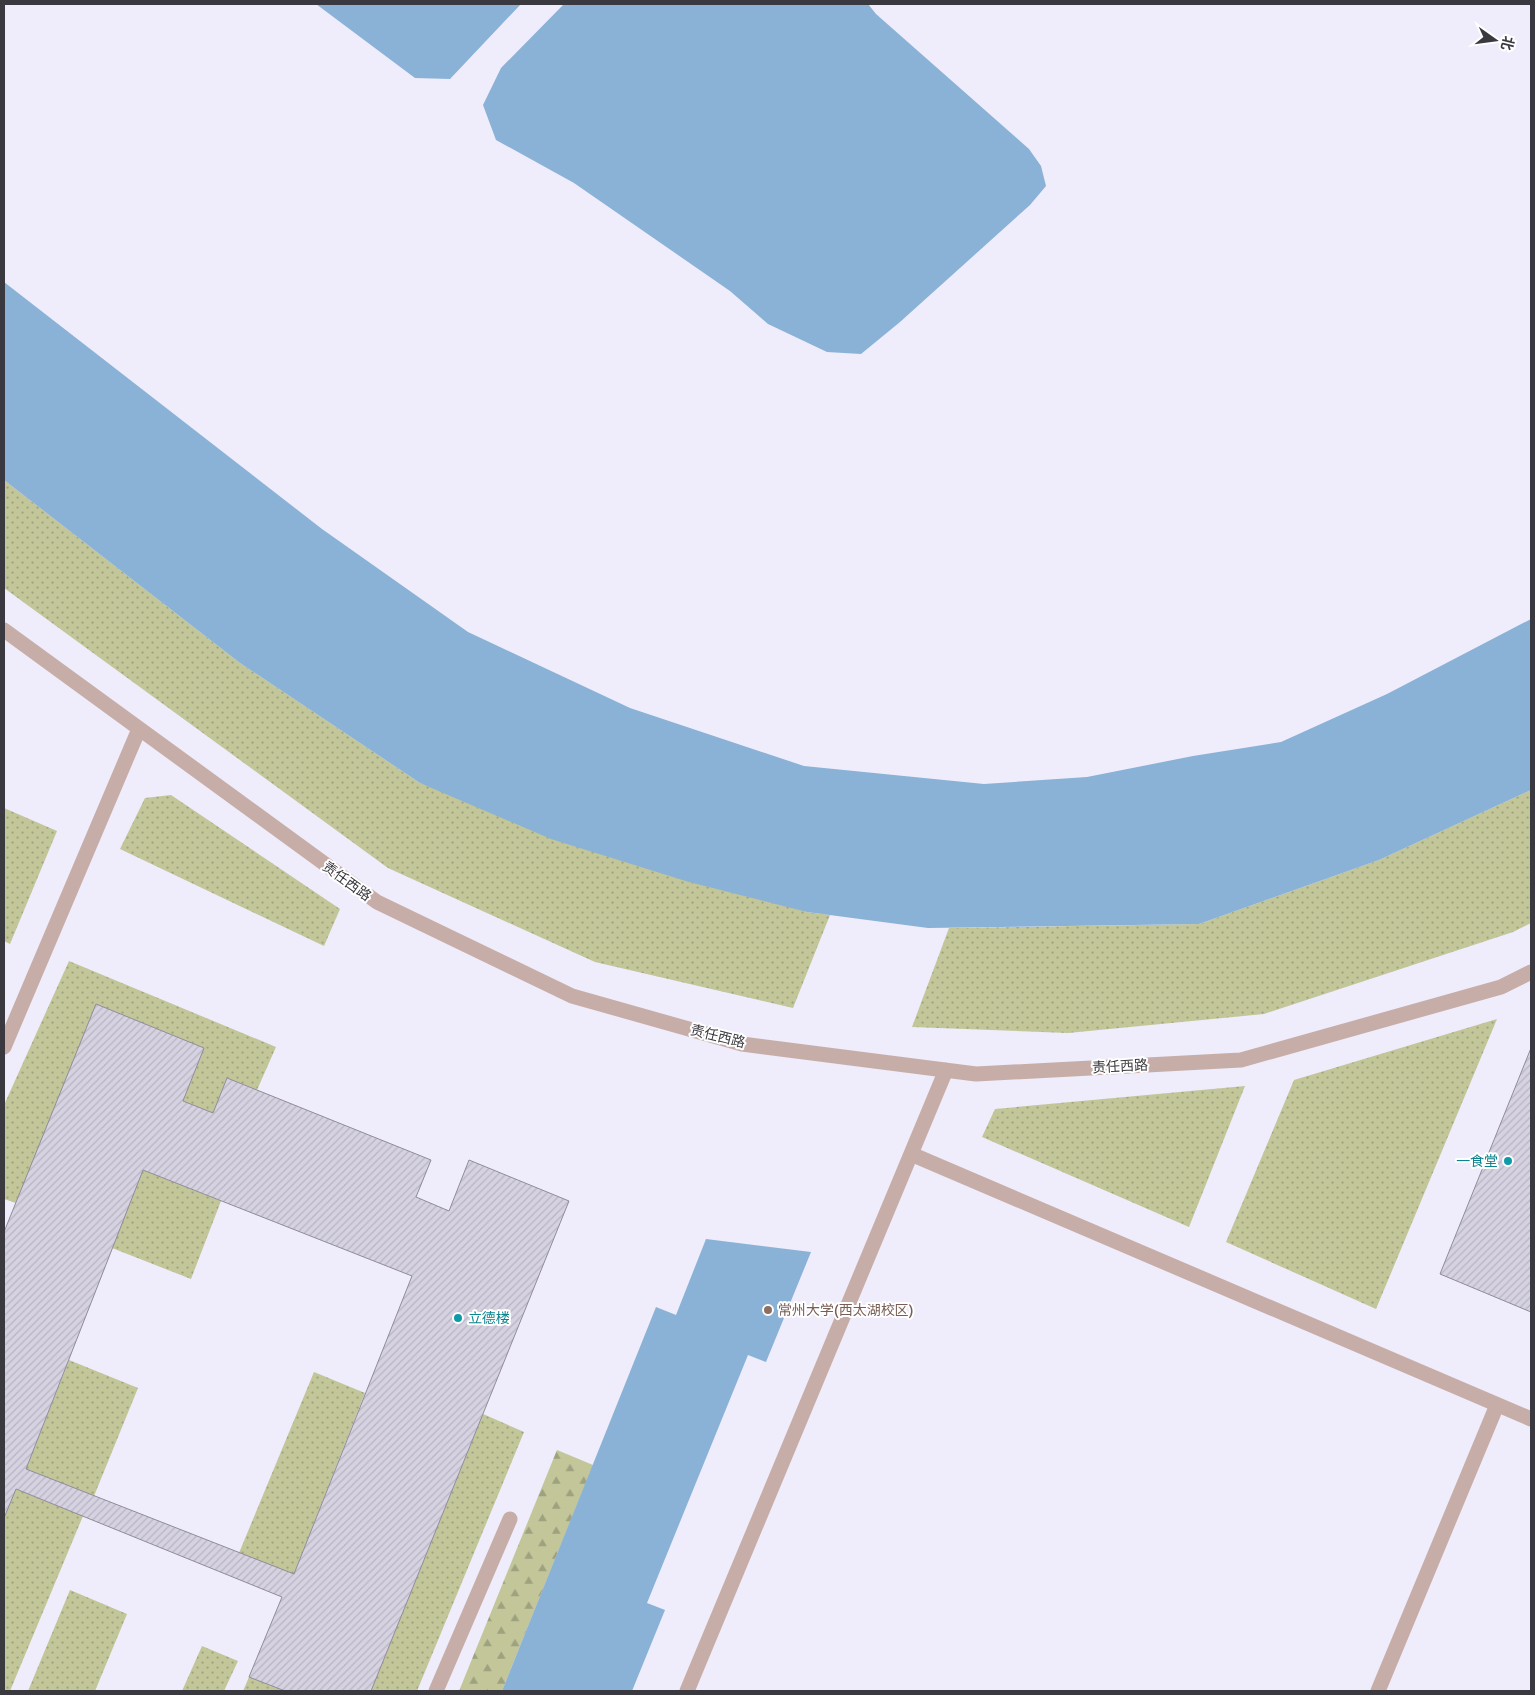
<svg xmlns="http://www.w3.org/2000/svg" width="1535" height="1695" font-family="Signika,'Noto Sans SC',sans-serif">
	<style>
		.grass { fill: url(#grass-dots) }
		.forest { fill: url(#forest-firs) }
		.water { fill: #89b2d6 }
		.building { fill: url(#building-hatch); stroke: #8f8c9a; fill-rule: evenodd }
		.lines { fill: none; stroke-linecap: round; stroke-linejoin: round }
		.minor { stroke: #c7ada7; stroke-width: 15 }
		.culture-dot { fill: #0f9aa8; stroke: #fff; stroke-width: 2 }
		.education-dot { fill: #8d6e63; stroke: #fff; stroke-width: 2 }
		.labels { text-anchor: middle; stroke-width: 4; stroke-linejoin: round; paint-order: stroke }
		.street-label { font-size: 14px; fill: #3a393f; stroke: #fff }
		.culture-label { font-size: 14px; fill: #0d838f; stroke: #fff; text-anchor: end }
		.education-label { font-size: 14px; fill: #785e54; stroke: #fff; text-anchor: start }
	</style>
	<defs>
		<pattern id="grass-dots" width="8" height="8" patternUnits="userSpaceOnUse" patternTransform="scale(1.25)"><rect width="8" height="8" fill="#c2c699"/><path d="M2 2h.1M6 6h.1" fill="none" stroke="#9fa27e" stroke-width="1.8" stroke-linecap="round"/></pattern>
		<pattern id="forest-firs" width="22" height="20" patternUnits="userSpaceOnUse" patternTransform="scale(1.25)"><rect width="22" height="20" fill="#c2c699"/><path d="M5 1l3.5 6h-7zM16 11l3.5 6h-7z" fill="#9fa27e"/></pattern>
		<pattern id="building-hatch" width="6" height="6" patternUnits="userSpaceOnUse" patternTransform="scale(1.25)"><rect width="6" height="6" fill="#d6d2e1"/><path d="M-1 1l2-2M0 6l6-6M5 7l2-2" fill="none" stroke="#b8b5c2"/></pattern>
	</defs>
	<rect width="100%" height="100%" fill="#efecfb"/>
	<path class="grass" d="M 4,480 L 240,663 L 420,783 L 807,912 L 830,915 L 793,1008 L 595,962 L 388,868 L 4,588 Z
		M 1531,790 L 1531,923 L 1513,932 L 1264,1014 L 1068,1033 L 912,1027 L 949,928 L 1199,924 L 1379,860 Z
		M 171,795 L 340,909 L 324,946 L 120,849 L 145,798 Z
		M 4,808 L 57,831 L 10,944 L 4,941 Z
		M 69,961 L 276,1047 L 257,1090 L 227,1078 L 213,1113 L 183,1101 L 204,1048 L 96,1004 L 16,1203 L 4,1199 L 4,1105 Z
		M 1497,1019 L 1376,1309 L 1226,1242 L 1294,1080 Z
		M 1245,1086 L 1189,1227 L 982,1137 L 995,1109 Z
		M 143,1170 L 221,1201 L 191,1279 L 112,1248 Z
		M 69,1360 L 138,1388 L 94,1496 L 26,1469 Z
		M 314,1372 L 365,1393 L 294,1574 L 239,1553 Z
		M 483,1414 L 524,1432 L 417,1691 L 371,1691 Z
		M 16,1489 L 83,1516 L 10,1691 L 4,1691 L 4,1518 Z
		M 70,1590 L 127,1614 L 95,1691 L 28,1691 Z
		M 202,1646 L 238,1661 L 224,1691 L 182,1691 Z
		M 249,1677 L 285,1691 L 243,1691 Z"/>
	<path class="forest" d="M 557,1450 L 593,1465 L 502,1691 L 459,1691 Z"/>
	<path class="water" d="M 316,4 L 521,4 L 450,79 L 415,78 Z
		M 564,4 L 868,4 L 876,14 L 1029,149 L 1041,166 L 1046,186 L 1030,205 L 900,322 L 861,354 L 827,352 L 768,324 L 730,291 L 574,183 L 496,140 L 483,105 L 501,68 Z
		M 4,282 L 322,529 L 468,632 L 630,708 L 804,766 L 984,784 L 1087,777 L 1193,756 L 1281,742 L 1387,694 L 1531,619 L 1531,790 L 1379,860 L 1199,924 L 928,928 L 807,912 L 689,882 L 551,839 L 420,783 L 240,663 L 4,480 Z
		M 706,1239 L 811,1252 L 766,1362 L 748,1355 L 647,1603 L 665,1610 L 632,1691 L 502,1691 L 656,1307 L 676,1315 Z"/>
	<path class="building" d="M 96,1004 L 204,1048 L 183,1101 L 213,1113 L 227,1078 L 431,1160 L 416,1197 L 449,1211 L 469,1160 L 569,1201 L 371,1691 L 285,1691 L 249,1677 L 282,1597 L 16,1489 L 4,1518 L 4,1232 ZM 143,1170 L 412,1276 L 294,1574 L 26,1469 Z
		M 1531,1048 L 1531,1312 L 1440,1274 Z"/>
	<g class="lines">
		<path class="minor" d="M 4,630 L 377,902 L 572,996 L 742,1044 L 976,1074 L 1241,1060 L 1501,987 L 1531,972
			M 4,1047 L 139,729
			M 911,1154 L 1531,1419
			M 436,1691 L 510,1519
			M 687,1691 L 946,1070
			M 1378,1691 L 1497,1405"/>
	</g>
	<g class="culture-dot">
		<circle cx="1508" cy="1161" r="5"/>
		<circle cx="458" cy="1318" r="5"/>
	</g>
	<circle class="education-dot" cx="768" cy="1310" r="5"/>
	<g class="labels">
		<g class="street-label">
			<text transform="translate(347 881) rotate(36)" y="5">责任西路</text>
			<text transform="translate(718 1036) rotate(14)" y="5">责任西路</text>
			<text transform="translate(1120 1066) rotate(-3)" y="5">责任西路</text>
		</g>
		<g class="culture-label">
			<text x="1498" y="1166">一食堂</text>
			<text x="468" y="1323" text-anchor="start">立德楼</text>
		</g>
		<g class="education-label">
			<text x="778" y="1315">常州大学(西太湖校区)</text>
		</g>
	</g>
	<rect width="1535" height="1695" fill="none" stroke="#3a393f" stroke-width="10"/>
	<g transform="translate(1495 40) rotate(104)" stroke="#ffffff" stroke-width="4" paint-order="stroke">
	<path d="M0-4L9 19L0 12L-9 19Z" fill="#3a393f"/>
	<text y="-8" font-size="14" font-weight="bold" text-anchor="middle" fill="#3a393f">北</text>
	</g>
</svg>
